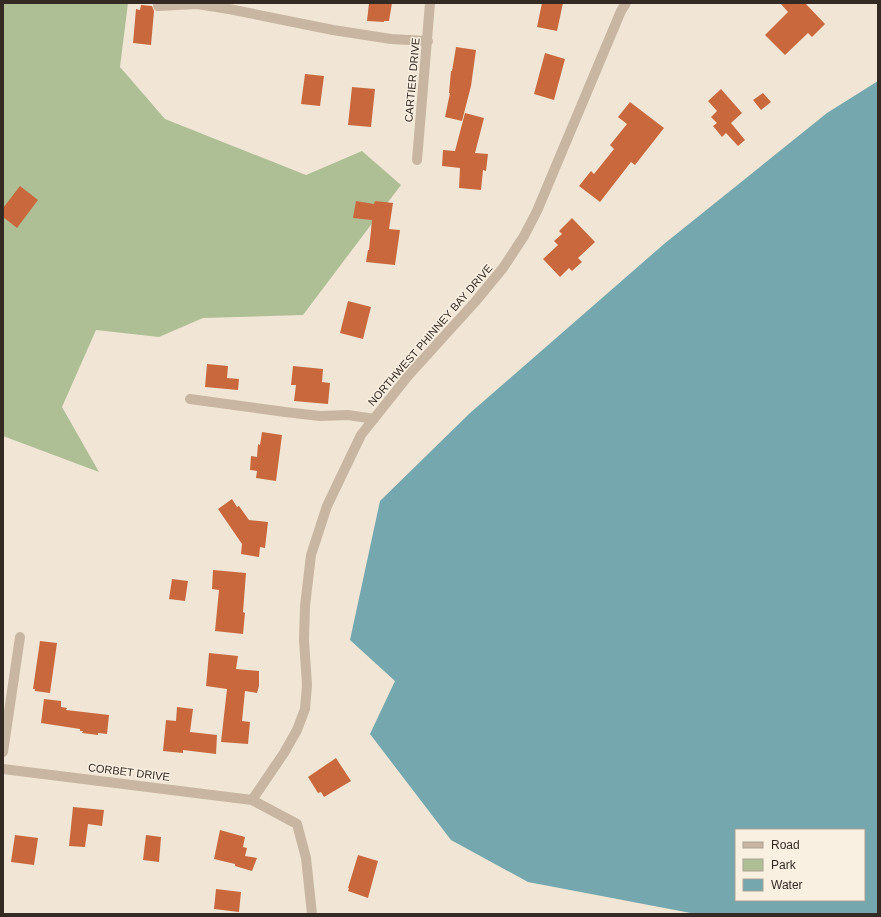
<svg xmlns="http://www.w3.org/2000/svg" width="881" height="917" font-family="Helvetica,sans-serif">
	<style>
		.green { fill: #aebf96 }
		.water { fill: #74a7ae; fill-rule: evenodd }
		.building { fill: #c8683c }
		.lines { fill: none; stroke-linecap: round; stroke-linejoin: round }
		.minor { stroke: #c8b6a2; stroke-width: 10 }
		.labels { text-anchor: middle; stroke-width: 3; stroke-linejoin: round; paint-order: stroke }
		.street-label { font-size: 11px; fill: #332a24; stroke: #f9f0e1 }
	</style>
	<rect width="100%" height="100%" fill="#f1e6d6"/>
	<path class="green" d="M 3,3 L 128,3 L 120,67 L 165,119 L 306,175 L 362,151 L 401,185 L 303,315 L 203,318 L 159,337 L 96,330 L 62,407 L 99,472 L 3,436 Z"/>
	<path class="water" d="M 878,81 L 878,914 L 696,914 L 528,882 L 451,840 L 370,734 L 395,681 L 350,640 L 380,501 L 470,413 L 664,244 L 827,113 ZM 736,830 L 864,830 L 864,900 L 736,900 Z"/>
	<path class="building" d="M 369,3 L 392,3 L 389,21 L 384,21 L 384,22 L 367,21 Z
		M 542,3 L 563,3 L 557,31 L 537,27 Z
		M 780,3 L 805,3 L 825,24 L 812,37 L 808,33 L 785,55 L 765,35 L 788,12 Z
		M 141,5 L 152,6 L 154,11 L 151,45 L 133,43 L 136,9 L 140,10 Z
		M 456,47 L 476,50 L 471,86 L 462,121 L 445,117 L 450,93 L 449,93 L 451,71 L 452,71 Z
		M 545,53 L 565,59 L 554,100 L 534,94 Z
		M 305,74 L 324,76 L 320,106 L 301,104 Z
		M 352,87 L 375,89 L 371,127 L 348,125 Z
		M 721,89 L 742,113 L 731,123 L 745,140 L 738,146 L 726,133 L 722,137 L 713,126 L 717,123 L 711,117 L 717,111 L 708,101 Z
		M 763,93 L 771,102 L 761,110 L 753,100 Z
		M 630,102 L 664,128 L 635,165 L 631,162 L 600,202 L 579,186 L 591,171 L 594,174 L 614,149 L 610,145 L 627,124 L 618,117 Z
		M 465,113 L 484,118 L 475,153 L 488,154 L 486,171 L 483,170 L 481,190 L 459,188 L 460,168 L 442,166 L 443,150 L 455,151 Z
		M 20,186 L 38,200 L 17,228 L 3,217 L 3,208 Z
		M 356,201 L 374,204 L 375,201 L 393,203 L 389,229 L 400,230 L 395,265 L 366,262 L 368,250 L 369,250 L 372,220 L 353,218 Z
		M 572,218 L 595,242 L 578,258 L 582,262 L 572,271 L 569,268 L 560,277 L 543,259 L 558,245 L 554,241 L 562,234 L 559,231 Z
		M 348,301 L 371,307 L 363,339 L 340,333 Z
		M 207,364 L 228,366 L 227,378 L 239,379 L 238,390 L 205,387 Z
		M 293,366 L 323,369 L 322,382 L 330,383 L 328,404 L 294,401 L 296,385 L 291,385 Z
		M 262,432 L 282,435 L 276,481 L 256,478 L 257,471 L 250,470 L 251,456 L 257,457 L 258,444 L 260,445 Z
		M 232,499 L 237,507 L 239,506 L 249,520 L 268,522 L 265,548 L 260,547 L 259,557 L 241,554 L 242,544 L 218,509 Z
		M 213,570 L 246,573 L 243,612 L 245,613 L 243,634 L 215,631 L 219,590 L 212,589 Z
		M 172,579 L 188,581 L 185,601 L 169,599 Z
		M 40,641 L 57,643 L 50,693 L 35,691 L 35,689 L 33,689 Z
		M 209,653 L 238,656 L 236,669 L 259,671 L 259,686 L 257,693 L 245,691 L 242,721 L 250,722 L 248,744 L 221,742 L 227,689 L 206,686 Z
		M 44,699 L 61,701 L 61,707 L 67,708 L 66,710 L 109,715 L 107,734 L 98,733 L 98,735 L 82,733 L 83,731 L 80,731 L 80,729 L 41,723 Z
		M 177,707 L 193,709 L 190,732 L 217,735 L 216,754 L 183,750 L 183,753 L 163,751 L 166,720 L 176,721 Z
		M 336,758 L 351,781 L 324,797 L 321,792 L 318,793 L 308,777 Z
		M 73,807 L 104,810 L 102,826 L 88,824 L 85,847 L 69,846 Z
		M 220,830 L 245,837 L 243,847 L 247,848 L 245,856 L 257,858 L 252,871 L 235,866 L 235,864 L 214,859 Z
		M 15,835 L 38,838 L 34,865 L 11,862 Z
		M 146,835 L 161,837 L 159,862 L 143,860 Z
		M 358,855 L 378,861 L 368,898 L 348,891 L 349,888 L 348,888 Z
		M 216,889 L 241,892 L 239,912 L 214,909 Z"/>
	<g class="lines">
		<path class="minor" d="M 158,6 L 197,4 L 229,9 L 333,30 L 391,39 L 428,41
			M 417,160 L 430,3
			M 190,399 L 285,412 L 320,416 L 348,415 L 374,419
			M 3,752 L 20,637
			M 3,769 L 252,800 L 297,824 L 306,858 L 312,914
			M 252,800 L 284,753 L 297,730 L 305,709 L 307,685 L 304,640 L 305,606 L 311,555 L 327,506 L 361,435 L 408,376 L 475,302 L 503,268 L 524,236 L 537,211 L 621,11 L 626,3"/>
	</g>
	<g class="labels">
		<g class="street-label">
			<text transform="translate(412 80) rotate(-85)" y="4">CARTIER DRIVE</text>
			<text transform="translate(430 335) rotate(-49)" y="4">NORTHWEST PHINNEY BAY DRIVE</text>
			<text transform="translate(129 772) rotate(7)" y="4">CORBET DRIVE</text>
		</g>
	</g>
	<rect width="881" height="917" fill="none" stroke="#332a24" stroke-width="8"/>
	<rect x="735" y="829" width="130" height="72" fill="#f9f0e1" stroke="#aaa195"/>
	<rect x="743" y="842" width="20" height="6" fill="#c8b6a2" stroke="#aaa195"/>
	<text x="771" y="849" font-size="12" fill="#332a24">Road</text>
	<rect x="743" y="859" width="20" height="12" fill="#aebf96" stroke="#aaa195"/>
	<text x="771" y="869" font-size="12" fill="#332a24">Park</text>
	<rect x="743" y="879" width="20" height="12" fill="#74a7ae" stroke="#aaa195"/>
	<text x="771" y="889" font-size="12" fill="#332a24">Water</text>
</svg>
